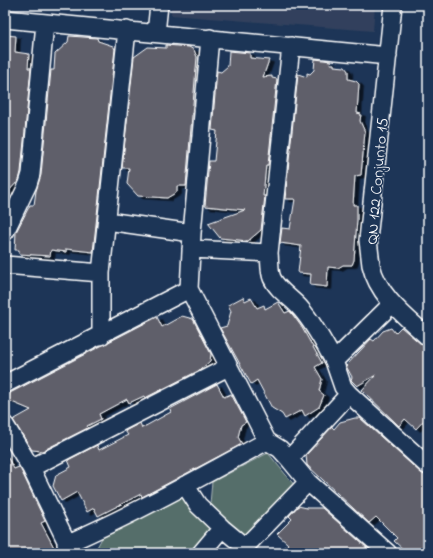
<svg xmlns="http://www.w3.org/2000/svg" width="433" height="558" font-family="'Indie Flower',sans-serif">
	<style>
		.built { fill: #31415d }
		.green { fill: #556e6b; stroke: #aab6b5 }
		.building { fill: #5f5e6a; stroke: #fff; filter: url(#shadow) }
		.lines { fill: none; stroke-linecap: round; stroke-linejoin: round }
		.minor-casing { stroke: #fff; stroke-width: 20 }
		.minor { stroke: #1d3557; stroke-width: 17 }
		.labels { text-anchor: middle; stroke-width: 3; stroke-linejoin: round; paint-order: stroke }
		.street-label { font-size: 16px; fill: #fff; stroke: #1d3557 }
	</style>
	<defs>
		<filter id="shadow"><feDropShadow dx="4.5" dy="2.5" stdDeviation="0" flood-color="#0009"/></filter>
	</defs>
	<rect width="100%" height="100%" fill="#1d3557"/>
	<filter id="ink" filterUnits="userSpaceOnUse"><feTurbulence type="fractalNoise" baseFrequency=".025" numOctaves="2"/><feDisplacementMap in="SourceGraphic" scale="8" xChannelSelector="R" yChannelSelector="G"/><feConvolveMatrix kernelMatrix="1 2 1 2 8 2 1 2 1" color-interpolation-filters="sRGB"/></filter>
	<g filter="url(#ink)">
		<path class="built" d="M 171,5 L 375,5 L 373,31 L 171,15 Z"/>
		<path class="green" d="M 268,453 L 295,486 L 255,532 L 244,535 L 210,504 L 212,482 Z
			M 185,496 L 212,530 L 199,553 L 94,553 L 102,538 Z"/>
		<path class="building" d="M 5,35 L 16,36 L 15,52 L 29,54 L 28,68 L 31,68 L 21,172 L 19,180 L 5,195 Z
			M 69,36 L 97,38 L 98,41 L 113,46 L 115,49 L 93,252 L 66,249 L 66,252 L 51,250 L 50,256 L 19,254 L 19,250 L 15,250 L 16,232 L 30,205 L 34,205 L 36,191 L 41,175 L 51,70 L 54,70 L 55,54 L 68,42 Z
			M 166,45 L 189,47 L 194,50 L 197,57 L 186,186 L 177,186 L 177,192 L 167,198 L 138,196 L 127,184 L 129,168 L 122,168 L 134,57 L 148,47 L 166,48 Z
			M 229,51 L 250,53 L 250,58 L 269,60 L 263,77 L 272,76 L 272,78 L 277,79 L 268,165 L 266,165 L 263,196 L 265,196 L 261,230 L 248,241 L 220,238 L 208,223 L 245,210 L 205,206 L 209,161 L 214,161 L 217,131 L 212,130 L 217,71 L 221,72 L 228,66 Z
			M 315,59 L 331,61 L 330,64 L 334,64 L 334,66 L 345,67 L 348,71 L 348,79 L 356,81 L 359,84 L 357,113 L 361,114 L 360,121 L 365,132 L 361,175 L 355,176 L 353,205 L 357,205 L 357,220 L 354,260 L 352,265 L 343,265 L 338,268 L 328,267 L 327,287 L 310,285 L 311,274 L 298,273 L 301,246 L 280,243 L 282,228 L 290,229 L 295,199 L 285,199 L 298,74 L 307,77 L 307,73 L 310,74 L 314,70 Z
			M 243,297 L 245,301 L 251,298 L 257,308 L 264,305 L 265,309 L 278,302 L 285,313 L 290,311 L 301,326 L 322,363 L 315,367 L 322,379 L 319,391 L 324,395 L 319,407 L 305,416 L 302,410 L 285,419 L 282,414 L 272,408 L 257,380 L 251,384 L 220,328 L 227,326 L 231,311 L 228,305 Z
			M 182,316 L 193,319 L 211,354 L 210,361 L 200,370 L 145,398 L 144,396 L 129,403 L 127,399 L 99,414 L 101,419 L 87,426 L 88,428 L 42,451 L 32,450 L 13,420 L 31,410 L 7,400 L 10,393 L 157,317 L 162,327 Z
			M 401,327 L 421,344 L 428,347 L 428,416 L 416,429 L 405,419 L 399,426 L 362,390 L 376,375 L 357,386 L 351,380 L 352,377 L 346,366 L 371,339 L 374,341 L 383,331 L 391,328 L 395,333 Z
			M 217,384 L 224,397 L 231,394 L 246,422 L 241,425 L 238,437 L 242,444 L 142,497 L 141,494 L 98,516 L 94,508 L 87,512 L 77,492 L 61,501 L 53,486 L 56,475 L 71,467 L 68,460 L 97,445 L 99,450 L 128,435 L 125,431 L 140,423 L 142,428 L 171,412 L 170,409 Z
			M 355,418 L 360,418 L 421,473 L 428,476 L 428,553 L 407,553 L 394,541 L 397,538 L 376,517 L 369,523 L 307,465 L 306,455 L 332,427 L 334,429 L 340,422 Z
			M 5,453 L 14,469 L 19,467 L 21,470 L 45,521 L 41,523 L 57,553 L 5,553 Z
			M 298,506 L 307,508 L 322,508 L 367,548 L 363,553 L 279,553 L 288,544 L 277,534 L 292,519 L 289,516 Z"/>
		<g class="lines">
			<g class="minor-casing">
				<path id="minor" d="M 393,5 L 368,240 C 369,248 370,257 371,265 C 378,296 406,317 428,337
					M 5,19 L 388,56
					M 156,33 L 159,5
					M 291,46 L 269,253 C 270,261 269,271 272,278 C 277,290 293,299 301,309 C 315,325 324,343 334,361
					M 107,221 L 192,233
					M 5,232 L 28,184 L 31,174 L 45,23
					M 191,249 L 269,253
					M 5,265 L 101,273
					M 189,289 L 267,441 L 280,449 L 289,459
					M 101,336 L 101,273 L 127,30
					M 5,384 L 189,289 L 192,233 L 210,38
					M 349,394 L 428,466
					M 5,425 L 31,468 L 72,553
					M 31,468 L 228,367
					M 308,482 L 388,553
					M 185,485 L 198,505 L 222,528
					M 66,544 C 135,514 201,477 267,441
					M 201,553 L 222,528 L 245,547 L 308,482 L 289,459 L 349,394 L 343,387 L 334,361 L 392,304"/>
			</g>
			<use href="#minor" class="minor"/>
		</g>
	</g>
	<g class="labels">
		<g class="street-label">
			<text transform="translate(376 181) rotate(-85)" y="6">QN 122 Conjunto 15</text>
		</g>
	</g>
	<rect width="433" height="558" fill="none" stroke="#1d3557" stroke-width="20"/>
	<rect x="10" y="10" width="413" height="538" fill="none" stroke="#fff" stroke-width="1.5" filter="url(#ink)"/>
</svg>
